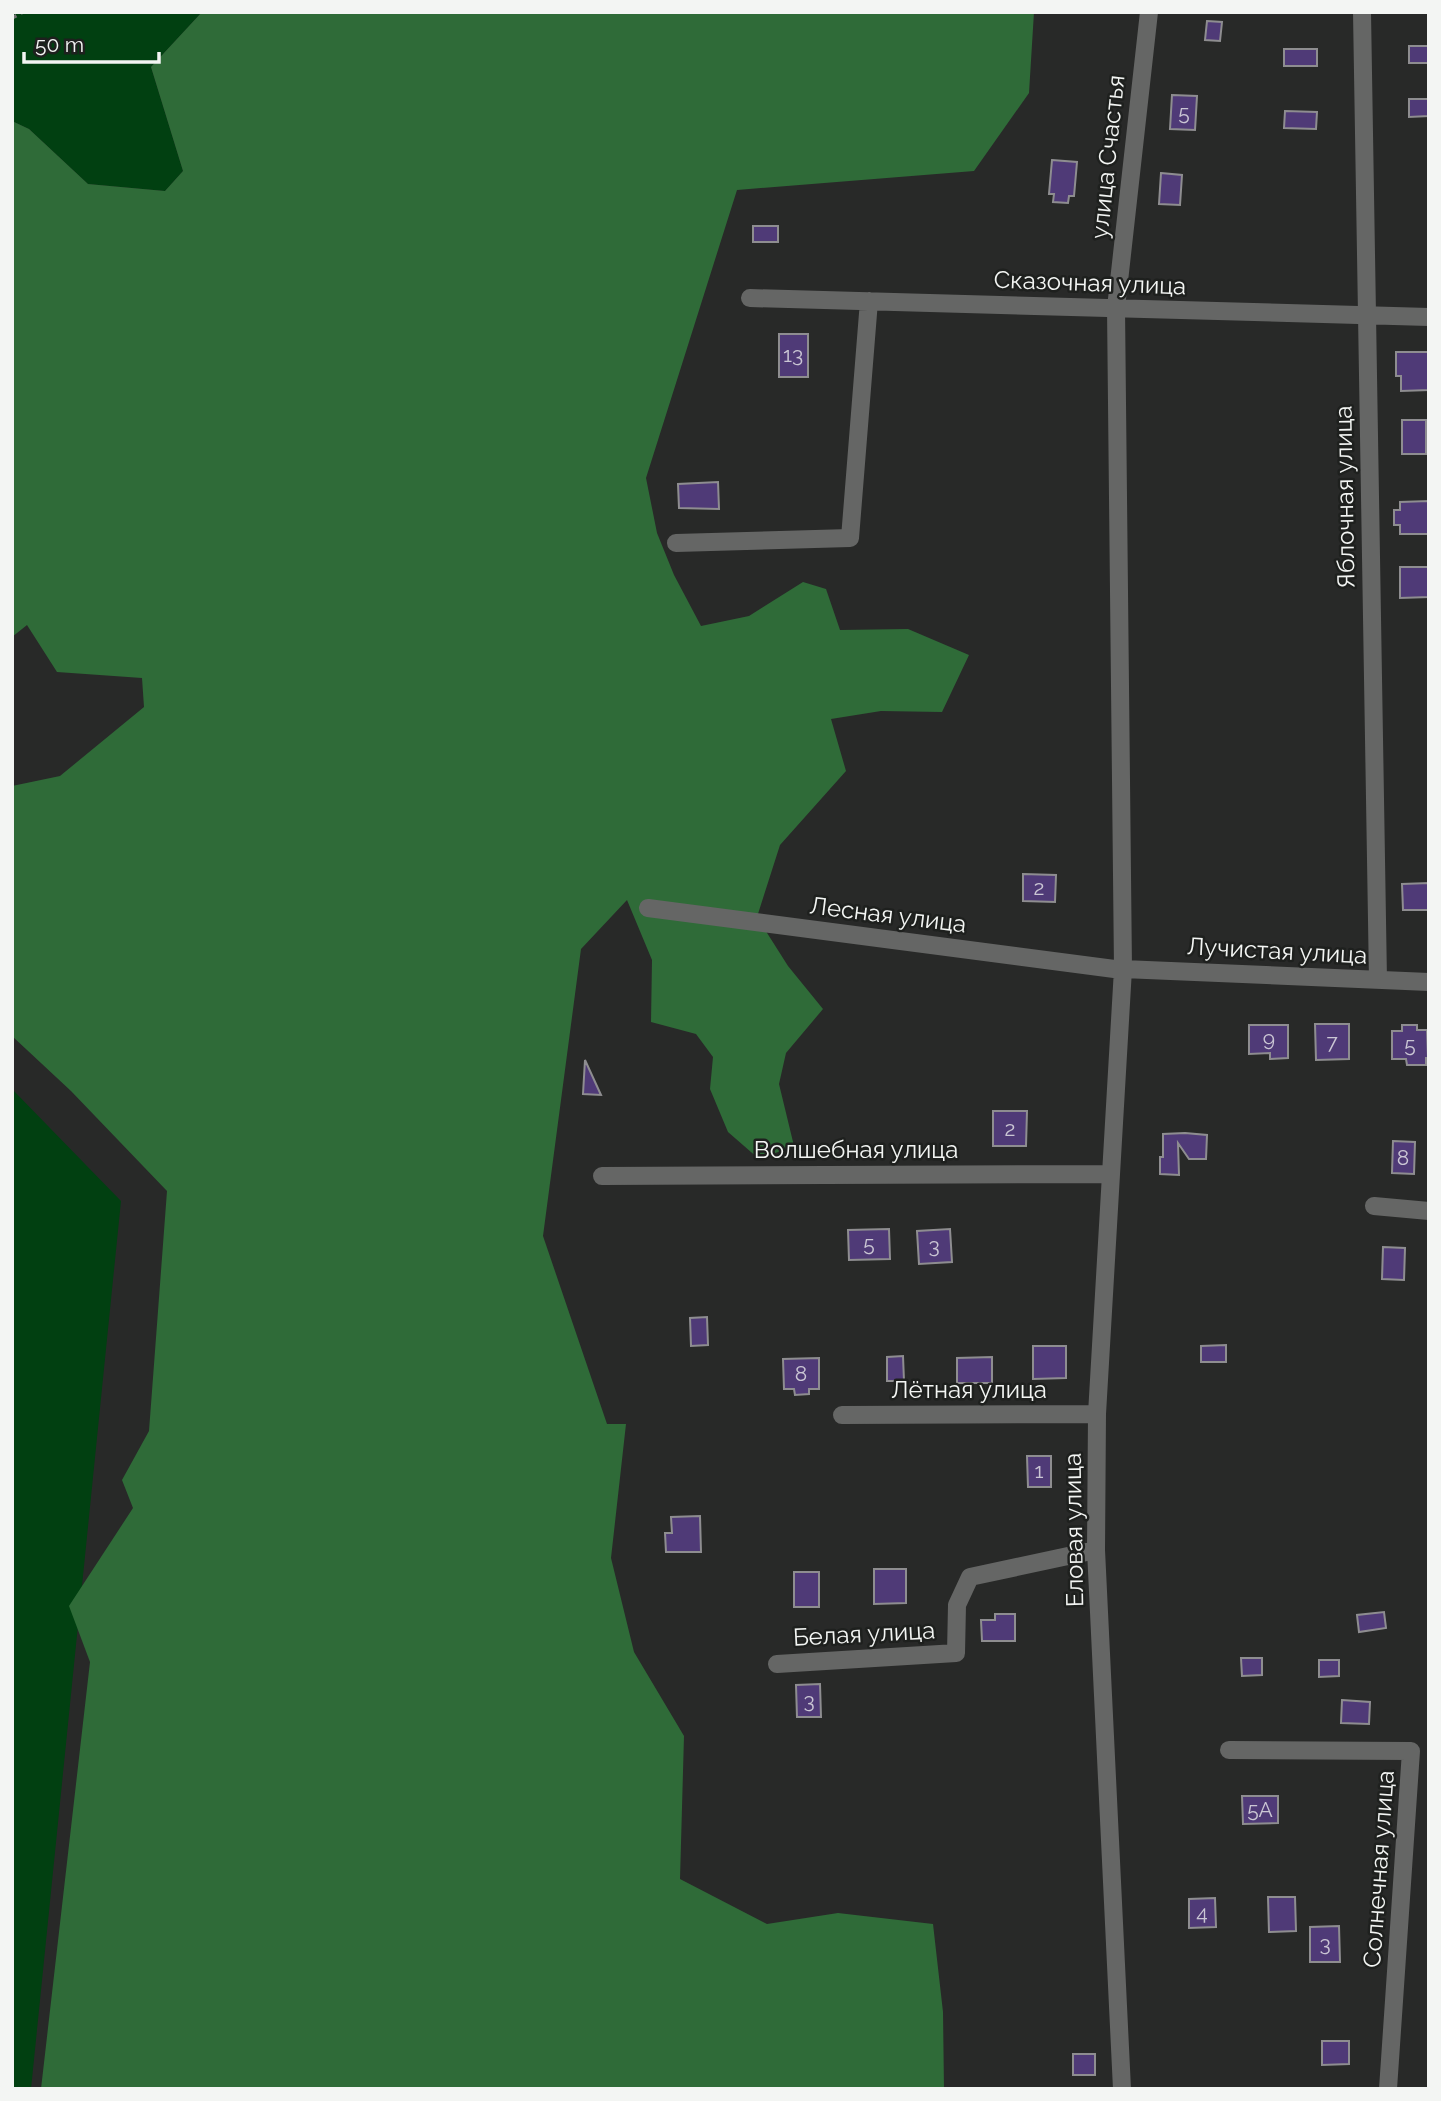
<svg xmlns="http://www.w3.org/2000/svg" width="1441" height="2101" font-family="Raleway,sans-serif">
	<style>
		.green { fill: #014011 }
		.forest { fill: #2f6b38 }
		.building { fill: #4f3a77; stroke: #8e8d90; stroke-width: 2 }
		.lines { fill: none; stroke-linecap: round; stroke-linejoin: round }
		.path { stroke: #747574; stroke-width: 3.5; stroke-dasharray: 5 5; stroke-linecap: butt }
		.minor { stroke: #656665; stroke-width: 18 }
		.labels { text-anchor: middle; stroke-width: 5; stroke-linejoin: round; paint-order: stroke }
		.number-label { font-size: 21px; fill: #cac6d4 }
		.street-label { font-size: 24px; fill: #f3f5f3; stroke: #1e201e }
	</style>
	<rect width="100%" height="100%" fill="#282928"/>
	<path class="green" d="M 12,12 L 202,12 L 151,67 L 183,171 L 165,191 L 88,184 L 29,129 L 12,121 Z
		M 12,1089 L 121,1201 L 31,2089 L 12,2089 Z"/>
	<path class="forest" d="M 202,12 L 1034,12 L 1029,93 L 974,171 L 737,190 L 646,478 L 657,533 L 674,575 L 701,626 L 749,616 L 803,582 L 826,589 L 840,630 L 908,629 L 969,655 L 942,712 L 881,711 L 831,719 L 846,771 L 780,845 L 757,917 L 788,966 L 823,1009 L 786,1053 L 779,1084 L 794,1146 L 759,1159 L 728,1132 L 710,1089 L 713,1057 L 696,1034 L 651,1022 L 652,960 L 627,900 L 581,949 L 543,1236 L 607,1424 L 626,1424 L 611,1558 L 634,1652 L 684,1736 L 680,1879 L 767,1924 L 838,1913 L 933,1924 L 943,2012 L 944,2089 L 41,2089 L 90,1662 L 69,1606 L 133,1508 L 122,1480 L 149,1431 L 167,1191 L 71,1091 L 12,1036 L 12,786 L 60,776 L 144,707 L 142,678 L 57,672 L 27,625 L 12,637 L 12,121 L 29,129 L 88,184 L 165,191 L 183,171 L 151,67 Z"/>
	<path class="building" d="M 1207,21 L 1222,22 L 1220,41 L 1205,40 Z
		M 1409,46 L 1429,46 L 1429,63 L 1409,63 Z
		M 1284,49 L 1317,49 L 1317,66 L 1284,66 Z
		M 1172,95 L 1197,96 L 1195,130 L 1170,129 Z
		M 1409,99 L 1429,99 L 1429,116 L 1409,117 Z
		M 1285,111 L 1317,112 L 1316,129 L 1284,128 Z
		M 1052,160 L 1077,162 L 1074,196 L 1069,196 L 1068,203 L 1053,202 L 1054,194 L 1049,194 Z
		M 1161,173 L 1182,175 L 1180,205 L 1159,204 Z
		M 753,226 L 778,226 L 778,242 L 753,242 Z
		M 779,334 L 808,334 L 808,377 L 779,377 Z
		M 1396,352 L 1429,352 L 1429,390 L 1401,391 L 1401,376 L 1396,376 Z
		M 1402,420 L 1426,420 L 1426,454 L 1402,454 Z
		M 718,482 L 719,509 L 679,508 L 678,484 Z
		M 1429,501 L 1429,534 L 1400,534 L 1400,525 L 1394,525 L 1394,510 L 1400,510 L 1400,502 Z
		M 1400,567 L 1429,567 L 1429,597 L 1400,598 Z
		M 1023,874 L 1056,875 L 1055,902 L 1023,901 Z
		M 1429,883 L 1429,910 L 1403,910 L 1402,884 Z
		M 1315,1024 L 1349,1024 L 1349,1059 L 1316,1060 Z
		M 1249,1025 L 1288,1025 L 1288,1058 L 1270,1059 L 1270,1053 L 1249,1054 Z
		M 1402,1025 L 1417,1025 L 1417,1030 L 1427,1030 L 1428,1058 L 1426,1058 L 1426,1065 L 1407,1065 L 1406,1059 L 1392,1059 L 1392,1031 L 1402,1031 Z
		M 585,1060 L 601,1095 L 583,1094 Z
		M 993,1111 L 1027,1111 L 1026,1146 L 993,1146 Z
		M 1185,1133 L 1207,1135 L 1206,1159 L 1189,1159 L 1178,1143 L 1179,1175 L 1160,1174 L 1160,1157 L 1163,1157 L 1163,1134 Z
		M 1393,1141 L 1415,1142 L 1414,1174 L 1392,1173 Z
		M 889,1229 L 890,1259 L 849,1260 L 848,1230 Z
		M 950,1229 L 952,1262 L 919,1264 L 917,1231 Z
		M 1383,1247 L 1405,1248 L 1404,1280 L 1382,1279 Z
		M 707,1317 L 708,1345 L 691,1346 L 690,1318 Z
		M 1226,1345 L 1226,1362 L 1201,1362 L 1201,1346 Z
		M 1033,1346 L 1066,1346 L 1066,1378 L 1033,1379 Z
		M 903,1356 L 904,1381 L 887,1381 L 887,1357 Z
		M 992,1357 L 992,1383 L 957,1383 L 957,1358 Z
		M 819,1358 L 819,1389 L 809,1389 L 809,1394 L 795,1395 L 794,1389 L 784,1389 L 783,1359 Z
		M 1027,1456 L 1051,1456 L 1051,1487 L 1028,1487 Z
		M 700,1516 L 701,1552 L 666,1552 L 665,1533 L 672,1533 L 671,1517 Z
		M 874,1569 L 906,1569 L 906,1603 L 874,1604 Z
		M 794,1572 L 819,1572 L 819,1607 L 794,1607 Z
		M 1384,1612 L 1386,1628 L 1359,1632 L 1357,1615 Z
		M 995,1614 L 1015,1614 L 1015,1641 L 982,1641 L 981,1620 L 995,1620 Z
		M 1241,1658 L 1262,1658 L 1262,1675 L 1242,1676 Z
		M 1319,1660 L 1339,1660 L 1339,1676 L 1319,1677 Z
		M 820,1684 L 821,1717 L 797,1717 L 796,1685 Z
		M 1342,1700 L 1370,1702 L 1369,1724 L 1341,1723 Z
		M 1242,1796 L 1278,1796 L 1278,1823 L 1243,1824 Z
		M 1268,1897 L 1295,1897 L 1296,1931 L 1269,1932 Z
		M 1215,1898 L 1216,1927 L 1189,1928 L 1189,1899 Z
		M 1339,1926 L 1340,1962 L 1310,1962 L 1310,1927 Z
		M 1322,2041 L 1349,2041 L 1349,2064 L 1322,2065 Z
		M 1073,2054 L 1095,2054 L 1095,2075 L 1073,2075 Z"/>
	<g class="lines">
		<path class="path" d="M 12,18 L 23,12"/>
		<path class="minor" d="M 1362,12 L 1378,980
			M 750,298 L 1429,317
			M 676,543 L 850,538 L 869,301
			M 648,908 L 1122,970
			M 1123,969 L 1429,982
			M 602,1176 L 1111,1174
			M 1374,1206 L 1429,1211
			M 842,1415 L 1097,1414
			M 777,1664 L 956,1653 L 957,1605 L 970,1577 L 1096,1550
			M 1229,1750 L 1411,1751 L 1388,2089
			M 1122,2089 L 1096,1550 L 1097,1414 L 1123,969 L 1116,308 L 1149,12"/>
	</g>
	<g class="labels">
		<g class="number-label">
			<text x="1184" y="120">5</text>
			<text x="793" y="362">13</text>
			<text x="1039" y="895">2</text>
			<text x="1269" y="1046">9</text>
			<text x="1332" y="1049">7</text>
			<text x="1410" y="1052">5</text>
			<text x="1010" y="1136">2</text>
			<text x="1403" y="1165">8</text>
			<text x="869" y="1251">5</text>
			<text x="934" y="1253">3</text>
			<text x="801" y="1381">8</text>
			<text x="1039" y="1478">1</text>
			<text x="809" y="1708">3</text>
			<text x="1260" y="1817">5А</text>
			<text x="1202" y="1920">4</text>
			<text x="1325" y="1951">3</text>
		</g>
		<g class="street-label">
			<text transform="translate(1108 157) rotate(-84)" y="8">улица Счастья</text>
			<text transform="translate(1090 283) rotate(2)" y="8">Сказочная улица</text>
			<text transform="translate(1345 497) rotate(-91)" y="8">Яблочная улица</text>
			<text transform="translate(888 915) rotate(7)" y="8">Лесная улица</text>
			<text transform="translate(1277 951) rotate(3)" y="8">Лучистая улица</text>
			<text x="856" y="1158">Волшебная улица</text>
			<text x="969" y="1398">Лётная улица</text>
			<text transform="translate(1074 1530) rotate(-91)" y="8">Еловая улица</text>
			<text transform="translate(864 1634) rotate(-3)" y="8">Белая улица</text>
			<text transform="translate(1379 1869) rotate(-86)" y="8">Солнечная улица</text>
		</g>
	</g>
	<rect width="1441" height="2101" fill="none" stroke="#f3f5f3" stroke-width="28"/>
	<path d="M24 52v10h135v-10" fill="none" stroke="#f3f5f3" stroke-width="3.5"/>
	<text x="35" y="52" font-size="21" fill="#f3f5f3" stroke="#1e201e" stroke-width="5" paint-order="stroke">50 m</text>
</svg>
